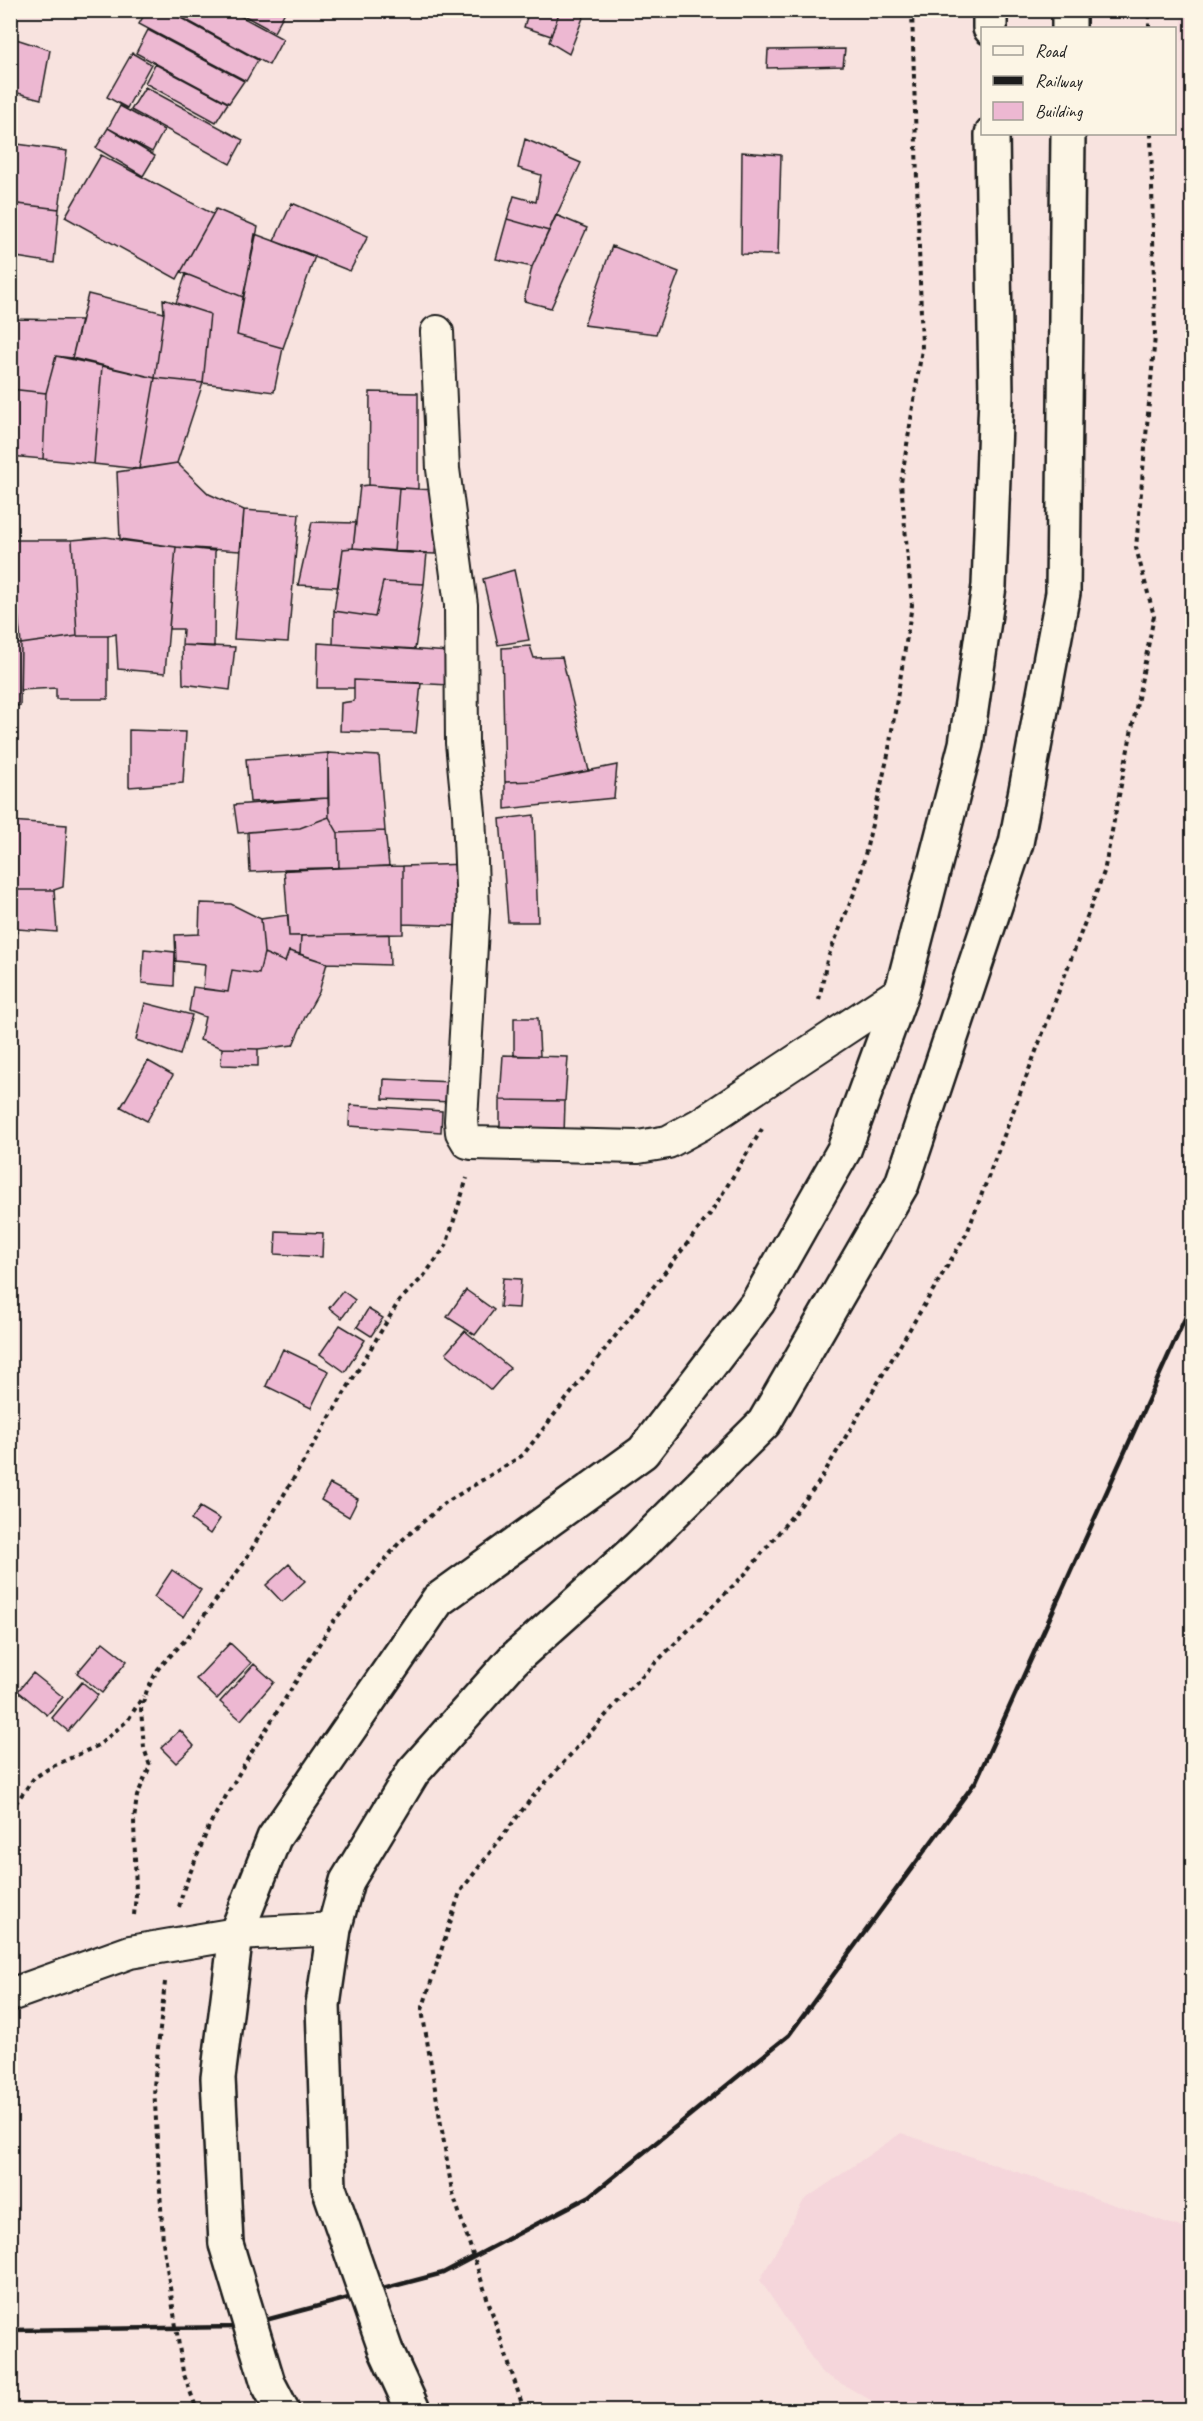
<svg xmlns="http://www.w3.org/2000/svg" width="1203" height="2421" font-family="Caveat,sans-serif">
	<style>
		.built { fill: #f5d6db }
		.building { fill: #edb8d2; stroke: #1c1c1c; stroke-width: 1.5 }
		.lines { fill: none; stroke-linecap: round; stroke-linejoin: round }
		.minor-casing { stroke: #1c1c1c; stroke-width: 36 }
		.secondary-casing { stroke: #1c1c1c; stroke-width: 38 }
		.path { stroke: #1c1c1c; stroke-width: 4; stroke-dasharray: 4.5 4.5; stroke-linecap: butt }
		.minor { stroke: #fcf5e5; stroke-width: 32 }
		.secondary { stroke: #fcf5e5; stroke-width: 33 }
		.rail { stroke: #1c1c1c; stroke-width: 4.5 }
		.secondary-bridge-casing { stroke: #1c1c1c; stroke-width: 38; stroke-linecap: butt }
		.secondary-bridge { stroke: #fcf5e5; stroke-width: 33 }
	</style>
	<rect width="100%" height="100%" fill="#f8e3df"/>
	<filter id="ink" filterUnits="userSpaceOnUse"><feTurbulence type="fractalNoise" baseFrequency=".0167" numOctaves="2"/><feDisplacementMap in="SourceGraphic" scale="12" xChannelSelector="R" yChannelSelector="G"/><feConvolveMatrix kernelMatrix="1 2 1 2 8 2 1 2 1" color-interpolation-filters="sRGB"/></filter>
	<g filter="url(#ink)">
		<path class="built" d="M 1182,11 L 1192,11 L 1192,416 L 1185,415 Z
			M 901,2133 L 1192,2231 L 1192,2410 L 888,2410 L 821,2372 L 760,2280 L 804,2200 Z"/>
		<path class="building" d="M 147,10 L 166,10 L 258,60 L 246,81 L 139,24 Z
			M 168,10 L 229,10 L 283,39 L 269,65 Z
			M 234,10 L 286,10 L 274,32 Z
			M 529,10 L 560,10 L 551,36 L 524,27 Z
			M 560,10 L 586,10 L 569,54 L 549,42 Z
			M 148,30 L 244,81 L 229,103 L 136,53 Z
			M 10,37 L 50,50 L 41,99 L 10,91 Z
			M 845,49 L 843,66 L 767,68 L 768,50 Z
			M 132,53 L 151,64 L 127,108 L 107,97 Z
			M 155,64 L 228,103 L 216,122 L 145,83 Z
			M 145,87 L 243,140 L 230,164 L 131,110 Z
			M 120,106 L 164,130 L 152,152 L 108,128 Z
			M 108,128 L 155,156 L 143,176 L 96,148 Z
			M 525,139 L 581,163 L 549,231 L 507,219 L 514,196 L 536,202 L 541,175 L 518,168 Z
			M 10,143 L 67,151 L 59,209 L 10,203 Z
			M 742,152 L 781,155 L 778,255 L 741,254 Z
			M 101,155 L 213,214 L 177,279 L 65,217 Z
			M 10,203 L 59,209 L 54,263 L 10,256 Z
			M 292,203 L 368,236 L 350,271 L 274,241 Z
			M 216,209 L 258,227 L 243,297 L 181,272 Z
			M 556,215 L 587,228 L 551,308 L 524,301 L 532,267 Z
			M 507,219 L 549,231 L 532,267 L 496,259 Z
			M 255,234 L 315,256 L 283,348 L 237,335 Z
			M 612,246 L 679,272 L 656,334 L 584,325 Z
			M 10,263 L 18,264 L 14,319 L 10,319 Z
			M 186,274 L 243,297 L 237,335 L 283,348 L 274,392 L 203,383 L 210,314 L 176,303 Z
			M 88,294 L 164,313 L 155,378 L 72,358 Z
			M 163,299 L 210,314 L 203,383 L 155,378 L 164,313 Z
			M 10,319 L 81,320 L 72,358 L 56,356 L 46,393 L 10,389 Z
			M 56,356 L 102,366 L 94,464 L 43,459 L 46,393 Z
			M 102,366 L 155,378 L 139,469 L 94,464 Z
			M 155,378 L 203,383 L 177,463 L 139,469 Z
			M 10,389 L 46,393 L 43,459 L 10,456 Z
			M 370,392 L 418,393 L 418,489 L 369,485 Z
			M 177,463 L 209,494 L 244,510 L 240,551 L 176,547 L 120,540 L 117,472 Z
			M 369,485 L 399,488 L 394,552 L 353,548 L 360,486 Z
			M 399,488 L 437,490 L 435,554 L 394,552 Z
			M 244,510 L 299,514 L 288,642 L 234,639 Z
			M 312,522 L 356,523 L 353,548 L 343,549 L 338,587 L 298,585 Z
			M 106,537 L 176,547 L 165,673 L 118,669 L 116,634 L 108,636 L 77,636 L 72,540 Z
			M 11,540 L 72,540 L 77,636 L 21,644 Z
			M 176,547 L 215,551 L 214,647 L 182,645 L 183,629 L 169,629 Z
			M 353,548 L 427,553 L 424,584 L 383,582 L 375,617 L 334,611 L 343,549 Z
			M 514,570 L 529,640 L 498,645 L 483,579 Z
			M 383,582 L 424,584 L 415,649 L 333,644 L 334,611 L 375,617 Z
			M 77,636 L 108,636 L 108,699 L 56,699 L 56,688 L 20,690 L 21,644 Z
			M 10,642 L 21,644 L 20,706 L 10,705 Z
			M 318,643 L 450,652 L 449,685 L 354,680 L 354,688 L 317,688 Z
			M 182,645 L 235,647 L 230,690 L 183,684 Z
			M 530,646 L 534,658 L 562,657 L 589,771 L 537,781 L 505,782 L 502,648 Z
			M 354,680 L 421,683 L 416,733 L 340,731 L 341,703 L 354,701 Z
			M 10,705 L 12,705 L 12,757 L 10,757 Z
			M 129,730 L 186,732 L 183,783 L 129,787 Z
			M 328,753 L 328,798 L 250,802 L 246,759 Z
			M 328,753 L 379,756 L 385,831 L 338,833 L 329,817 Z
			M 10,757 L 12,757 L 15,821 L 10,821 Z
			M 617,765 L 614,798 L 505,809 L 505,782 L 537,781 Z
			M 328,798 L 329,817 L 300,828 L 238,833 L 234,805 Z
			M 534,815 L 538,922 L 508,922 L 500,819 Z
			M 329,817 L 338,833 L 339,868 L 250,872 L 248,832 L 300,828 Z
			M 10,821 L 67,825 L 63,887 L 54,890 L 10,890 Z
			M 385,831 L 389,866 L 339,868 L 338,833 Z
			M 467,864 L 465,926 L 403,924 L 403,866 Z
			M 403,866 L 403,934 L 289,936 L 284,869 Z
			M 10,890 L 54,890 L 57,932 L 18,929 L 16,935 L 10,935 Z
			M 200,903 L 231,904 L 261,919 L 264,953 L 259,974 L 232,970 L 228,992 L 203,989 L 205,964 L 176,961 L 175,935 L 199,934 Z
			M 288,915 L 289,936 L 301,936 L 300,954 L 289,951 L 285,962 L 264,953 L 261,919 Z
			M 389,934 L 390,965 L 327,963 L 300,954 L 301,936 Z
			M 10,935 L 16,935 L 11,1027 L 10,1027 Z
			M 144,949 L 175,952 L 174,986 L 142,983 Z
			M 289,951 L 327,963 L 319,992 L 305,1017 L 293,1045 L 258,1049 L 222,1048 L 200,1040 L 205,1017 L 189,1011 L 193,987 L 228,992 L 232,970 L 259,974 L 264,953 L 285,962 Z
			M 145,1003 L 192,1015 L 180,1055 L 136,1040 Z
			M 514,1018 L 538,1018 L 540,1056 L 514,1056 Z
			M 222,1048 L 258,1049 L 258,1066 L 221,1065 Z
			M 503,1055 L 568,1057 L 565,1101 L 500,1100 Z
			M 148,1061 L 173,1075 L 147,1121 L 121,1107 Z
			M 384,1079 L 453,1082 L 451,1102 L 383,1099 Z
			M 500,1100 L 565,1101 L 564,1135 L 500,1134 Z
			M 350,1105 L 442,1111 L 441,1132 L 349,1126 Z
			M 276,1231 L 323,1233 L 322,1257 L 275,1254 Z
			M 503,1278 L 521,1279 L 519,1308 L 500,1307 Z
			M 466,1290 L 494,1310 L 475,1335 L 447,1317 Z
			M 343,1291 L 355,1300 L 342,1318 L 329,1308 Z
			M 368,1309 L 383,1318 L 371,1336 L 357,1327 Z
			M 340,1325 L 365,1340 L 345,1372 L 320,1354 Z
			M 465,1331 L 510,1368 L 491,1390 L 446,1353 Z
			M 283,1349 L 329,1371 L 311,1408 L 266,1386 Z
			M 330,1484 L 358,1499 L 349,1517 L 321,1500 Z
			M 200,1507 L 220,1519 L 210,1534 L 191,1520 Z
			M 289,1564 L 305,1581 L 282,1602 L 266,1585 Z
			M 172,1570 L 201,1590 L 183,1617 L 154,1597 Z
			M 103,1642 L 127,1661 L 102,1693 L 77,1673 Z
			M 230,1643 L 251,1663 L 217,1699 L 196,1679 Z
			M 254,1664 L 274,1682 L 241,1720 L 220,1702 Z
			M 33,1673 L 63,1697 L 47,1715 L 18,1691 Z
			M 82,1682 L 98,1695 L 68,1731 L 52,1718 Z
			M 180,1730 L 194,1746 L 176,1763 L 161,1748 Z"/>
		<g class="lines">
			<g class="minor-casing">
				<path id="minor" d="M 437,332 L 443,469 L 461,605 L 462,743 L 469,814 L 473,910 L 461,1121 L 462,1132 L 468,1142 L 472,1143 L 638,1147 L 668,1142 L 701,1124 L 902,991
					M 10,1995 L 130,1952 L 236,1934 L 334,1929"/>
			</g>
			<g class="secondary-casing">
				<path id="secondary" d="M 990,10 L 990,28
					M 1069,28 L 1069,10
					M 329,2188 L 323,2005 L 334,1929 L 347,1881 L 413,1772 L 513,1660 L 638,1548 L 764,1423 L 902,1184 L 1016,843 L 1063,593 L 1068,134
					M 226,2244 L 218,2078 L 236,1934 L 274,1838 L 438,1600 L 643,1452 L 758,1302 L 844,1150 L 902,991 L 966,744 L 989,586 L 996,396 L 992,134
					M 386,2351 L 413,2410
					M 268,2383 L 282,2410"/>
			</g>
			<path class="path" d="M 1149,28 L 1149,10
				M 819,1000 L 827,960 L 859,881 L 888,755 L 912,605 L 901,483 L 922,349 L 912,10
				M 10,1811 L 34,1778 L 51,1767 L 99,1745 L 128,1720 L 143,1696
				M 179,1907 L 184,1888 L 210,1824 L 245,1763 L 333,1622 L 399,1543 L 445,1503 L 523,1455 L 710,1214 L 762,1129
				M 134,1915 L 136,1895 L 134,1820 L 137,1796 L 150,1766 L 144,1748 L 141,1709 L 147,1690 L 158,1669 L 187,1638 L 241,1567 L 399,1301 L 423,1277 L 446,1246 L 467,1178
				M 165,1982 L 154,2086 L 163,2242 L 183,2372 L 197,2410
				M 524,2410 L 452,2191 L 422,2010 L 460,1892 L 530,1800 L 631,1687 L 746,1573 L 817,1485 L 967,1233 L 1104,872 L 1154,616 L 1136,548 L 1155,336 L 1151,134"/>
			<use href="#minor" class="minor"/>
			<use href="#secondary" class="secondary"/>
			<path class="rail" d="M 10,2330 L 239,2327 L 443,2273 L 590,2196 L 789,2035 L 976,1781 L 1192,1303"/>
			<g class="secondary-bridge-casing">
				<path id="secondary-bridge" d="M 329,2188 L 386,2351
					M 226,2244 L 268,2383"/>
			</g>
			<use href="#secondary-bridge" class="secondary-bridge"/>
		</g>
	</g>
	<rect width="1203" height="2421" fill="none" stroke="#fcf5e5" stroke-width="36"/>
	<rect x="18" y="18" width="1167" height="2385" fill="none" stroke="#1c1c1c" stroke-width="2" filter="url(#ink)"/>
	<rect x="981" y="27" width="195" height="108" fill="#fcf5e5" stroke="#a29e95" stroke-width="1.5"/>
	<rect x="993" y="46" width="30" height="9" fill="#fcf5e5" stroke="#a29e95" stroke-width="1.5"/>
	<text x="1035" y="57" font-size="18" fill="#1c1c1c">Road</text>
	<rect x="993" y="76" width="30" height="9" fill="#1c1c1c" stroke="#a29e95" stroke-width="1.5"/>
	<text x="1035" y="87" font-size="18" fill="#1c1c1c">Railway</text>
	<rect x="993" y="102" width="30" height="18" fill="#edb8d2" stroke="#a29e95" stroke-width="1.5"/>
	<text x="1035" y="117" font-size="18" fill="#1c1c1c">Building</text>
</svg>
